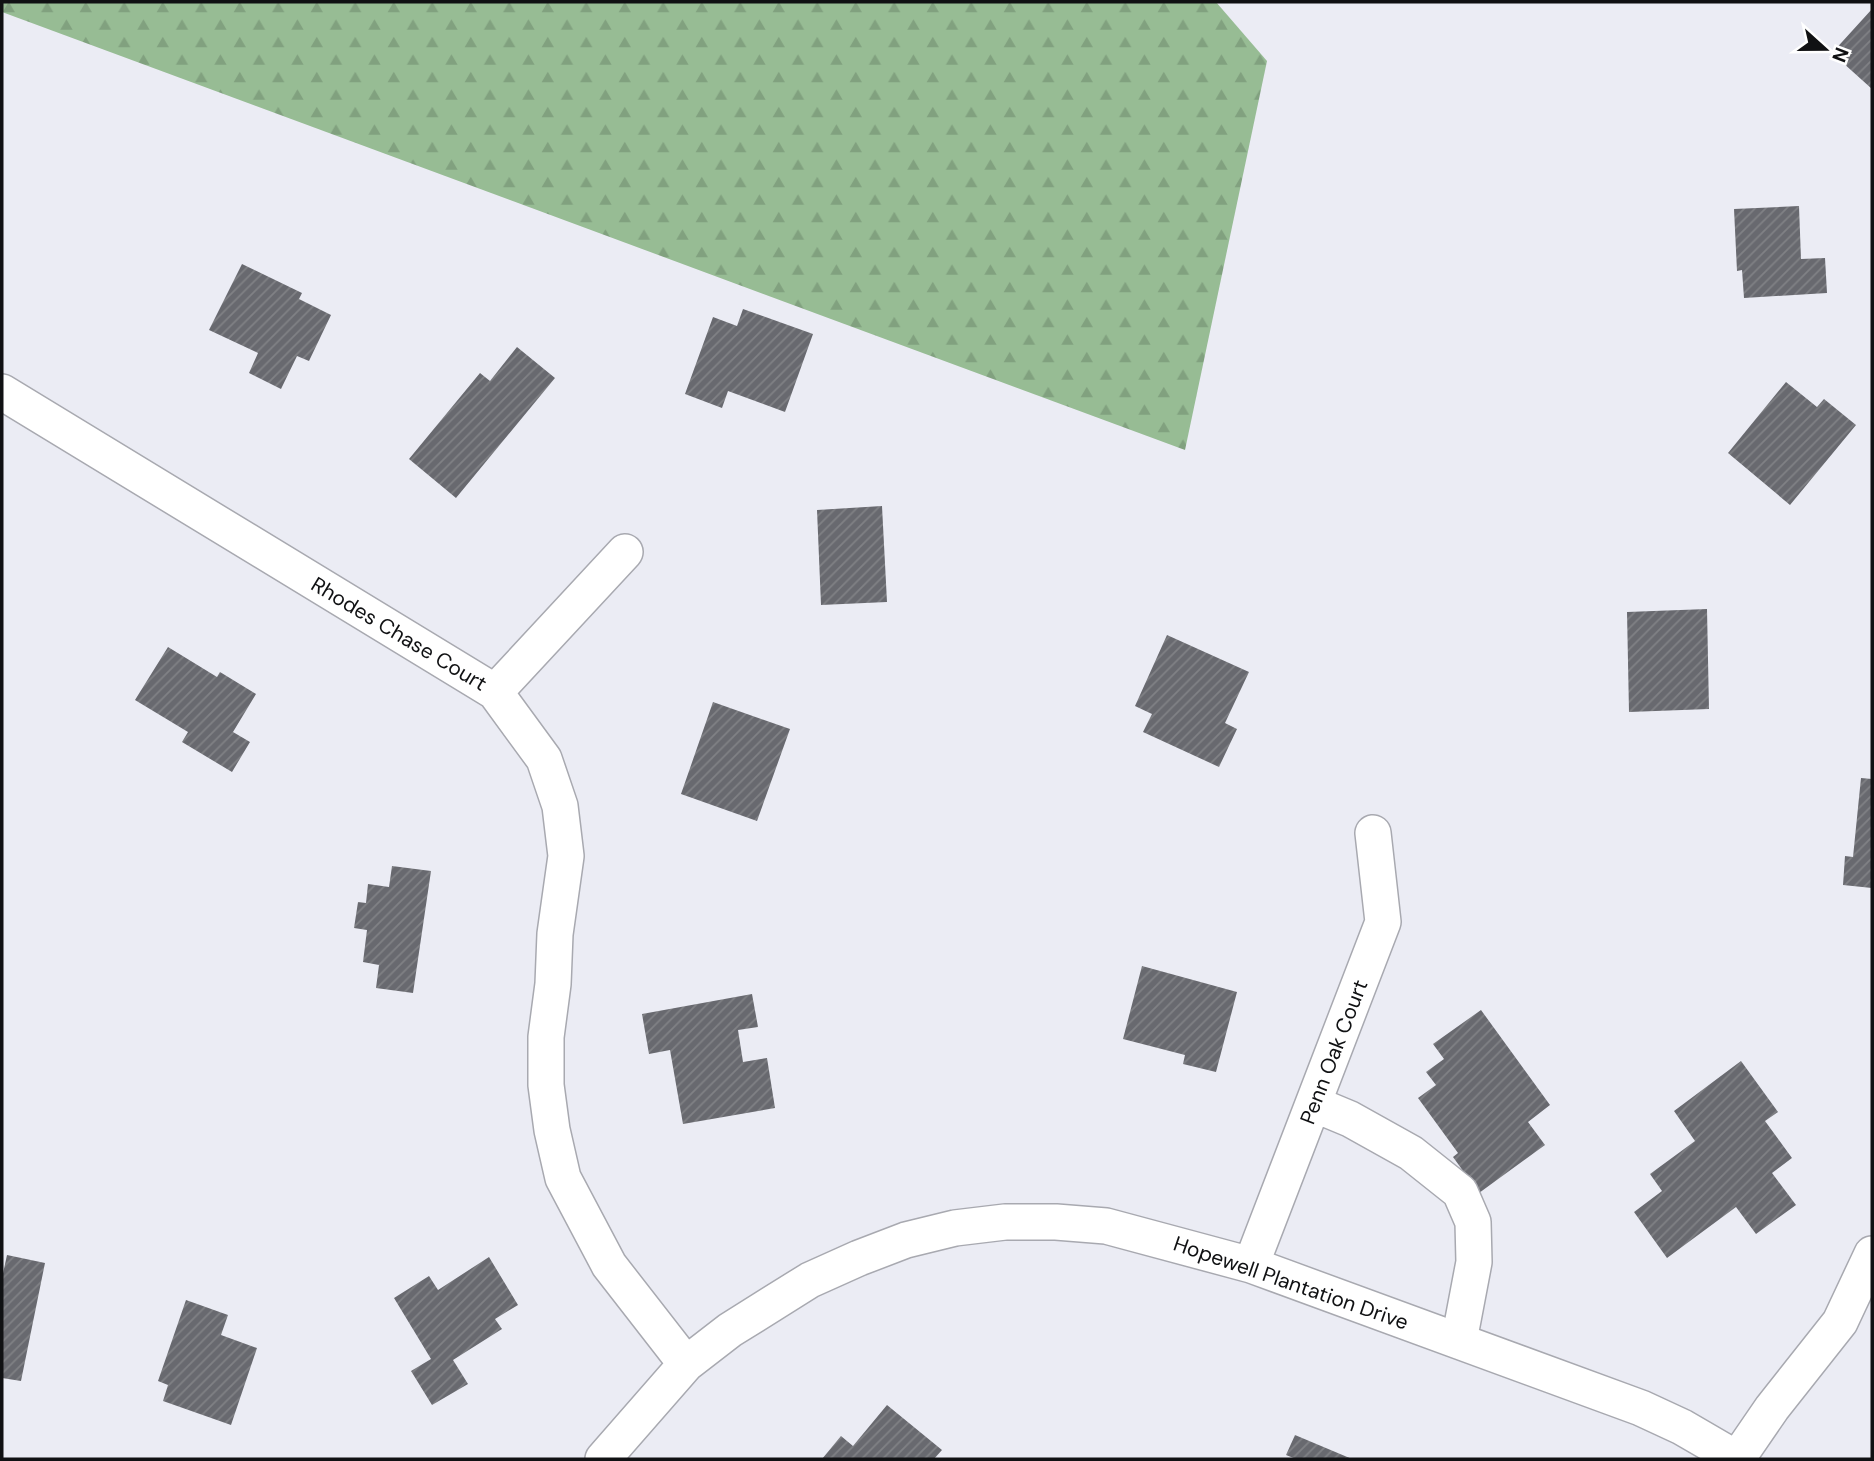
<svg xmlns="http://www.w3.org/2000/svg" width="1874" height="1461" font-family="'DM Sans',sans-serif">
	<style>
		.forest { fill: url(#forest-firs) }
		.building { fill: url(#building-hatch) }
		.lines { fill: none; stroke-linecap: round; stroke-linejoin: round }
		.minor-casing { stroke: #a8a9b0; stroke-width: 38 }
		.minor { stroke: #fff; stroke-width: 35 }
		.labels { text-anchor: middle; stroke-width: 5; stroke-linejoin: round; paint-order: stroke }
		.street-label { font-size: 21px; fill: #101113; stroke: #fff }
	</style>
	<defs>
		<pattern id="forest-firs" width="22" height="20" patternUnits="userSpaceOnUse" patternTransform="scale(1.75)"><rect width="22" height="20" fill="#97bc94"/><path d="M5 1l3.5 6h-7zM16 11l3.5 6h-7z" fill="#81a17f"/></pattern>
		<pattern id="building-hatch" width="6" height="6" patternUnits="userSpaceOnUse" patternTransform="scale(1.75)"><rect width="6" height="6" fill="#68696f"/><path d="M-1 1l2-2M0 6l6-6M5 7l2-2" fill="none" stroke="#808185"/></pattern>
	</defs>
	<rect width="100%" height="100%" fill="#ebecf4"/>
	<path class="forest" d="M 2,2 L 1216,2 L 1267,61 L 1185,450 L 2,12 Z"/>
	<path class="building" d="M 1872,9 L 1872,89 L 1832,53 Z
		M 1799,206 L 1801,259 L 1825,258 L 1827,293 L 1744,298 L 1742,270 L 1737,271 L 1734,209 Z
		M 242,264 L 302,293 L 299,299 L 331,315 L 309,361 L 297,356 L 281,389 L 249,373 L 258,353 L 209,330 Z
		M 743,309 L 813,334 L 785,412 L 728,391 L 722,408 L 685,394 L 713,317 L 737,326 Z
		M 517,347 L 555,378 L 456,498 L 409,459 L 480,373 L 490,381 Z
		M 1786,382 L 1817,407 L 1824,399 L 1856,425 L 1790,505 L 1728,453 Z
		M 882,506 L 887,602 L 821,605 L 817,510 Z
		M 1707,609 L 1709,709 L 1629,712 L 1627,612 Z
		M 1167,635 L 1249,672 L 1225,723 L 1237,729 L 1219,767 L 1143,732 L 1152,714 L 1135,706 Z
		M 168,647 L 217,677 L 220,672 L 256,694 L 233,732 L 250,742 L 232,772 L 182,742 L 188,732 L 135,700 Z
		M 713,702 L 790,729 L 757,821 L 681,794 Z
		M 1861,778 L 1872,779 L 1872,888 L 1843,885 L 1845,856 L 1853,857 Z
		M 392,866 L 431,871 L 413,993 L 376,988 L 379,965 L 363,962 L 367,930 L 354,928 L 358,902 L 366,903 L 368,884 L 389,887 Z
		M 1142,966 L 1237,992 L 1216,1072 L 1183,1064 L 1185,1055 L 1123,1039 Z
		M 752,994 L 758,1027 L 738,1030 L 743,1062 L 767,1058 L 775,1108 L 683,1124 L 670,1050 L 649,1054 L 642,1014 Z
		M 1481,1010 L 1550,1105 L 1528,1122 L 1545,1145 L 1479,1193 L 1453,1157 L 1458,1153 L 1418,1098 L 1436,1085 L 1426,1072 L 1444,1059 L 1433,1044 Z
		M 1741,1061 L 1778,1112 L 1765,1121 L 1792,1158 L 1772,1173 L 1796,1205 L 1756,1234 L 1736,1207 L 1667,1258 L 1634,1212 L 1662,1191 L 1650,1174 L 1695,1141 L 1674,1111 Z
		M 7,1255 L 45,1263 L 21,1381 L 2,1378 L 2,1278 Z
		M 489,1257 L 518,1305 L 495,1319 L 502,1329 L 453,1360 L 468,1384 L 432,1405 L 411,1371 L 431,1359 L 394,1298 L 429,1276 L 438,1290 Z
		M 186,1300 L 228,1315 L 221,1335 L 257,1348 L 231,1425 L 163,1401 L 168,1385 L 158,1381 Z
		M 887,1405 L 942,1450 L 934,1459 L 822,1459 L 841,1436 L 853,1446 Z
		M 1295,1435 L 1352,1459 L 1296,1459 L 1286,1455 Z"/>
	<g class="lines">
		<g class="minor-casing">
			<path id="minor" d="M 2,392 L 495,692 L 544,759 L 560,806 L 566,856 L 555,934 L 553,984 L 546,1037 L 546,1085 L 552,1130 L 563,1178 L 609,1265 L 686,1364
				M 495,692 L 625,552
				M 1314,1104 L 1350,1119 L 1411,1153 L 1460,1192 L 1473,1222 L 1474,1262 L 1459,1341
				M 1251,1265 L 1383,922 L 1373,833
				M 603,1459 L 686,1364 L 730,1330 L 810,1280 L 859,1258 L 906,1240 L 955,1228 L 1005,1222 L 1056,1222 L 1106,1226 L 1251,1265 L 1641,1408 L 1682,1427 L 1737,1459
				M 1737,1459 L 1772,1408 L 1840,1322 L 1872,1254"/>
		</g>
		<use href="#minor" class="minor"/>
	</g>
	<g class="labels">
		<g class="street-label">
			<text transform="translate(399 634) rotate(31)" y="7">Rhodes Chase Court</text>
			<text transform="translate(1334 1052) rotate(-69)" y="7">Penn Oak Court</text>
			<text transform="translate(1291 1283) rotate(19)" y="7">Hopewell Plantation Drive</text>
		</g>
	</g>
	<rect width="1874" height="1461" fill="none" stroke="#101113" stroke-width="7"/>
	<g transform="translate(1825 49) rotate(111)" stroke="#ffffff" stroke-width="5" paint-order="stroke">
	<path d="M0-5L12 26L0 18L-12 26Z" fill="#101113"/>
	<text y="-10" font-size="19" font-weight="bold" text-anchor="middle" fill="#101113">N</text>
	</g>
</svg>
